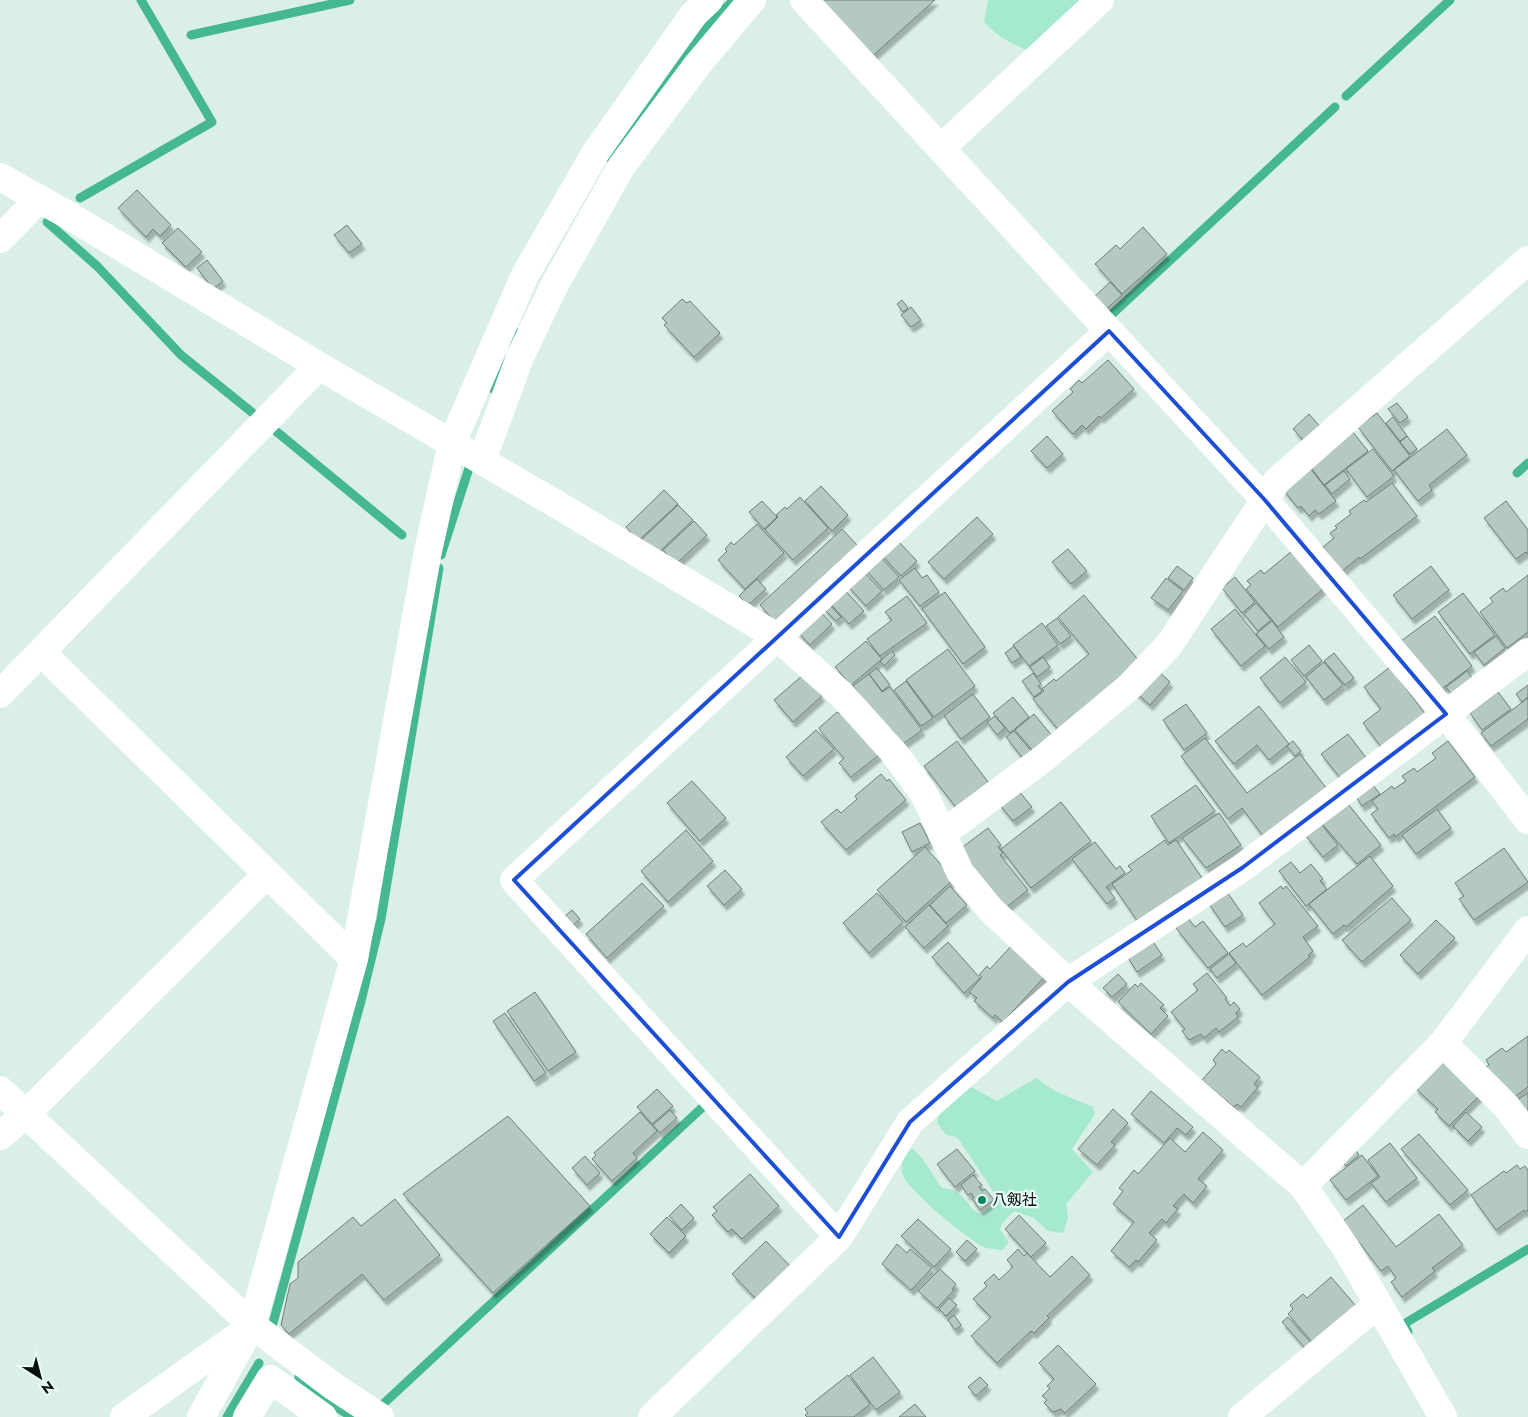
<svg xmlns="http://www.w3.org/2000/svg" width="1528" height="1417" font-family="Jost,'Noto Sans JP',sans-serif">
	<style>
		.green { fill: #a5eacf }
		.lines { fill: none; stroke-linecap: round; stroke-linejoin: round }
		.stream { stroke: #45b793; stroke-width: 9 }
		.building { fill: #b4c9c0; stroke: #6d8078; filter: url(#shadow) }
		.minor { stroke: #fff; stroke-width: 28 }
		.marked { fill: none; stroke: #1d4ed8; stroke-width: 4; stroke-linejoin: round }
		.poi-dot { fill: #0b8566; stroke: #e8fdf4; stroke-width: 2 }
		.labels { text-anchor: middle; stroke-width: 4.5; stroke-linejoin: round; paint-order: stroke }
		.poi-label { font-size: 15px; fill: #070d0b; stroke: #e8fdf4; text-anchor: start }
	</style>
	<defs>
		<filter id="shadow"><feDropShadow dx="3" dy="5.5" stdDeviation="1" flood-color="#0004"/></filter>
	</defs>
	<rect width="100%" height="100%" fill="#daefe7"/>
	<path class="green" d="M 988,0 L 1091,0 L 1035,52 C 1014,46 999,38 984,22 Z
		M 1036,1078 L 1055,1091 L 1093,1107 L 1095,1114 L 1072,1149 L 1093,1172 L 1066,1204 L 1068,1218 L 1063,1233 L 1048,1231 L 1034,1218 L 1014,1211 L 1002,1224 L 1000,1230 L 1009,1242 L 1002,1250 C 997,1249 991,1249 986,1248 C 971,1242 907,1190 903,1175 C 899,1165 905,1155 912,1148 C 927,1161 930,1172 942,1188 C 968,1189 965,1210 982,1214 L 996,1203 L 997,1197 L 957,1137 L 946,1135 L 937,1123 L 940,1111 L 969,1086 L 997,1101 Z"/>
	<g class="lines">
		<path class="stream" d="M 191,35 L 350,0
			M 1346,96 L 1450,0
			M 611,159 L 713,20 L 734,0
			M 80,198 L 212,122 L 141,0
			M 47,222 L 97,266 L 181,355 L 254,414
			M 1109,317 L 1335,107
			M 494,390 L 504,358 L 517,333
			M 277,432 L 402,535
			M 1517,473 L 1528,463
			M 441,555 L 469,468
			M 273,1323 L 361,1001 L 381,919 L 439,568
			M 1408,1332 L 1404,1324 L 1528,1249
			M 299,1377 L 330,1403 L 352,1417
			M 381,1406 L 706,1104
			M 227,1417 L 259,1363"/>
	</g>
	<path class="building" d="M 817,0 L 935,0 L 869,59 Z
		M 137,190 L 171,225 L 160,236 L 153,229 L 146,237 L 118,208 Z
		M 347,225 L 362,244 L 349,253 L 334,235 Z
		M 1143,227 L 1167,254 L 1122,294 L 1095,264 L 1116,245 L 1120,249 Z
		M 178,228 L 202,252 L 186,267 L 162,243 Z
		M 207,260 L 223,281 L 213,289 L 197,268 Z
		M 1110,282 L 1122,295 L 1104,311 L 1093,298 Z
		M 682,299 L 687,303 L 690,301 L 720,333 L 694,357 L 664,325 L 667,323 L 662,318 Z
		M 902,300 L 908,308 L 903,312 L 897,304 Z
		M 911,307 L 921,320 L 911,327 L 901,315 Z
		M 1108,360 L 1134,389 L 1101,418 L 1099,416 L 1086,429 L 1082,425 L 1073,434 L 1052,411 L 1073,392 L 1070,389 L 1079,380 L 1082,383 Z
		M 1397,403 L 1408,417 L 1400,423 L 1388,409 Z
		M 1377,413 L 1410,456 L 1392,471 L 1358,427 Z
		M 1309,414 L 1323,430 L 1307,444 L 1293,429 Z
		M 1393,417 L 1407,436 L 1400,441 L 1386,423 Z
		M 1447,429 L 1467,455 L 1429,485 L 1432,490 L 1418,501 L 1394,470 Z
		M 1352,431 L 1368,451 L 1324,485 L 1309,465 Z
		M 1047,436 L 1063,454 L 1047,468 L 1031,451 Z
		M 1407,436 L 1417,449 L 1410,454 L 1400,442 Z
		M 1373,449 L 1394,476 L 1367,497 L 1346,469 Z
		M 1309,467 L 1336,501 L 1319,514 L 1315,510 L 1309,516 L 1301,506 L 1298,508 L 1282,488 Z
		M 1344,471 L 1350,479 L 1332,494 L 1325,485 Z
		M 1392,483 L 1417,516 L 1360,559 L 1359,557 L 1342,571 L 1323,547 L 1334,538 L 1330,533 L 1337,528 L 1335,526 L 1351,514 L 1349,511 L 1364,500 L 1366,502 Z
		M 821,486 L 848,515 L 832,531 L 805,501 Z
		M 664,490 L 678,504 L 638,541 L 626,527 Z
		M 800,497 L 828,528 L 793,560 L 765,530 L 778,517 L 776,515 L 785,507 L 787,509 Z
		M 762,501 L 777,517 L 764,529 L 749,512 Z
		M 1506,501 L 1528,530 L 1528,554 L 1526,552 L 1516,559 L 1484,518 Z
		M 678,505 L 693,520 L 657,554 L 642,539 Z
		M 977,517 L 993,534 L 944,579 L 928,562 Z
		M 694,521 L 707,535 L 676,564 L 663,550 Z
		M 757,524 L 784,553 L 745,589 L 718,560 L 727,551 L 725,549 L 731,542 L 734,545 Z
		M 842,529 L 857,545 L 774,621 L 760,605 Z
		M 896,539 L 917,561 L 901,576 L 880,553 Z
		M 1068,549 L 1087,571 L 1071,584 L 1052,562 Z
		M 1292,551 L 1323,589 L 1278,627 L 1246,589 L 1251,585 L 1247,581 L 1261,570 L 1264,574 Z
		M 879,555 L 899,577 L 884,590 L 864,568 Z
		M 1177,566 L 1193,578 L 1184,590 L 1168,578 Z
		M 1431,566 L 1449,590 L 1412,619 L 1393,595 Z
		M 915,568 L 922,578 L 927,575 L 939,592 L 920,606 L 899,580 Z
		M 862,570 L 882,591 L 866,606 L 847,585 Z
		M 1528,575 L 1528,632 L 1507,648 L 1480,612 L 1493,602 L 1490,598 L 1503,588 L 1506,592 Z
		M 1235,577 L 1255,602 L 1242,613 L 1222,588 Z
		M 1166,578 L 1183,591 L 1168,610 L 1151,598 Z
		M 757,579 L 766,589 L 748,605 L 739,596 Z
		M 842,587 L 864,611 L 849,624 L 827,600 Z
		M 945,592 L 985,647 L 963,664 L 922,609 Z
		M 1463,593 L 1495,635 L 1470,654 L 1438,612 Z
		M 1084,595 L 1140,662 L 1061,733 L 1033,699 L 1044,691 L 1042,689 L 1054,679 L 1056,681 L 1089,654 L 1058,617 Z
		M 907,596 L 927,623 L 880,656 L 867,639 L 892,620 L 885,612 Z
		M 828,603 L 841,617 L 836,621 L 823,608 Z
		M 1256,603 L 1271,620 L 1258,631 L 1244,614 Z
		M 1235,609 L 1265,646 L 1241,666 L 1211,629 Z
		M 819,610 L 832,624 L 810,645 L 797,631 Z
		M 1435,616 L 1472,666 L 1439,691 L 1401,641 Z
		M 1057,618 L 1071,636 L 1060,644 L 1046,626 Z
		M 1272,621 L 1284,637 L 1269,649 L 1256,634 Z
		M 1042,623 L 1058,645 L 1029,666 L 1013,645 Z
		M 1496,636 L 1505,648 L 1484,665 L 1474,652 Z
		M 866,641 L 882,659 L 851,685 L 835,667 Z
		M 1309,645 L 1322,661 L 1304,676 L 1291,660 Z
		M 1014,646 L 1021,657 L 1012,663 L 1005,653 Z
		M 948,649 L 975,686 L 934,717 L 906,680 Z
		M 892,651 L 895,655 L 884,666 L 880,661 Z
		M 1334,653 L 1354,678 L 1345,685 L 1324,661 Z
		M 1043,657 L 1050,667 L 1037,677 L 1030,667 Z
		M 1285,657 L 1306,682 L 1280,703 L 1260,678 Z
		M 1324,662 L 1343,685 L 1324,700 L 1306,677 Z
		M 1390,667 L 1426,715 L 1382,748 L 1363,723 L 1381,709 L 1364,687 Z
		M 877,668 L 890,685 L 882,691 L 869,674 Z
		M 1155,668 L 1170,682 L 1150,705 L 1134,691 Z
		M 1467,671 L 1474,681 L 1453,697 L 1446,687 Z
		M 1033,673 L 1041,684 L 1038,686 L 1042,691 L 1034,697 L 1022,681 Z
		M 869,674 L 882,692 L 890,687 L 922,730 L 903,744 L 891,729 L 888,732 L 853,686 Z
		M 803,675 L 822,696 L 793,722 L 774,700 Z
		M 906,681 L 933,718 L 921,726 L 894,690 Z
		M 1528,685 L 1528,697 L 1522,702 L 1516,694 Z
		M 1498,692 L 1511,709 L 1482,730 L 1470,713 Z
		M 973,694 L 990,717 L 961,739 L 944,716 Z
		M 1013,697 L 1029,717 L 1010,733 L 993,713 Z
		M 1528,698 L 1528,719 L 1491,746 L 1481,733 Z
		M 1186,704 L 1207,733 L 1184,750 L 1163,720 Z
		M 1259,706 L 1289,744 L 1269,760 L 1257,745 L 1234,764 L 1215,741 Z
		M 837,712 L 840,714 L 842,712 L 880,754 L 851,777 L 839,763 L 844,758 L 821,732 L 819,728 Z
		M 1034,714 L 1053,737 L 1034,752 L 1015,730 Z
		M 995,716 L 1005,728 L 997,735 L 987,722 Z
		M 816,730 L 834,749 L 803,776 L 786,757 Z
		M 1014,731 L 1034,754 L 1025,761 L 1006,737 Z
		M 1348,734 L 1367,759 L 1341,779 L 1321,754 Z
		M 1205,738 L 1247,793 L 1300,754 L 1327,789 L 1263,836 L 1242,808 L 1228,819 L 1181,756 Z
		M 957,741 L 991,786 L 958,810 L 924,766 Z
		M 1293,741 L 1301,751 L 1295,756 L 1287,746 Z
		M 1448,741 L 1475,777 L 1395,837 L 1394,834 L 1389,838 L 1371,814 L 1378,809 L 1372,801 L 1392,786 L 1394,789 L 1406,781 L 1402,776 L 1414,768 L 1417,772 L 1436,758 L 1432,753 Z
		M 881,774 L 887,781 L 889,779 L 906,800 L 846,850 L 821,822 L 837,809 L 841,813 L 857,799 L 855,796 Z
		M 692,781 L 726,818 L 700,841 L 667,803 Z
		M 1372,784 L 1380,794 L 1362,806 L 1356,797 Z
		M 1196,785 L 1215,811 L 1169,843 L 1151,816 Z
		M 1018,790 L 1032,807 L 1013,821 L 999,804 Z
		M 1061,802 L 1091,841 L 1031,888 L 1001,849 Z
		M 1348,804 L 1381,845 L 1357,864 L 1322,824 Z
		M 1437,809 L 1451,828 L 1416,854 L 1402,835 Z
		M 1219,813 L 1241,845 L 1206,868 L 1182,838 Z
		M 920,823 L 930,843 L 912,852 L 902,832 Z
		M 1321,824 L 1338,845 L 1323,857 L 1306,836 Z
		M 988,828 L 1001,845 L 998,847 L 1003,853 L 1000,855 L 1028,890 L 1004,909 L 960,849 Z
		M 686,830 L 713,861 L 668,902 L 641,871 Z
		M 1165,840 L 1168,845 L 1176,840 L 1202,878 L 1138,922 L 1112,884 L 1132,870 L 1128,866 Z
		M 1095,842 L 1116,869 L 1120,866 L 1125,873 L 1106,887 L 1115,898 L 1107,904 L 1072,859 Z
		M 925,847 L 954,879 L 906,922 L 877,890 Z
		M 1504,848 L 1528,882 L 1474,920 L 1459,899 L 1464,896 L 1455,883 Z
		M 1370,856 L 1393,886 L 1346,927 L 1344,925 L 1333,934 L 1309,904 Z
		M 1291,862 L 1300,873 L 1311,864 L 1323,879 L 1320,881 L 1327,889 L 1306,906 L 1279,871 Z
		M 725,870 L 742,889 L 724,905 L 707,886 Z
		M 642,883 L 664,906 L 607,958 L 586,934 Z
		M 950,886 L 967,905 L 946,923 L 930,905 Z
		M 1281,886 L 1283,889 L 1286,886 L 1318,926 L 1303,937 L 1313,951 L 1308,955 L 1310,957 L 1262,995 L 1229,953 L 1243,943 L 1246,947 L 1275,924 L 1259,903 Z
		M 1227,892 L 1243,915 L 1225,927 L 1209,904 Z
		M 877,893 L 903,922 L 869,953 L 843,923 Z
		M 1392,898 L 1411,920 L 1362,962 L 1342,940 Z
		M 929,905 L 948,926 L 924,948 L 905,927 Z
		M 572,910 L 580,919 L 572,926 L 564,917 Z
		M 1188,918 L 1195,927 L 1203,921 L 1228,953 L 1208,968 L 1176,928 Z
		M 1436,920 L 1455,938 L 1418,974 L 1400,955 Z
		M 1151,939 L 1162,955 L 1137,972 L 1127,956 Z
		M 948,942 L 980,978 L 964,993 L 932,957 Z
		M 1012,945 L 1046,975 L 1003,1022 L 995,1015 L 993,1018 L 974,1001 L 977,998 L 969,992 L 982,977 L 979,975 L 987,966 L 990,969 Z
		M 1229,954 L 1236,963 L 1217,978 L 1210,969 Z
		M 1207,973 L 1227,998 L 1225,999 L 1230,1006 L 1234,1002 L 1240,1009 L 1236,1013 L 1238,1017 L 1219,1032 L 1216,1028 L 1204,1038 L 1201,1034 L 1189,1040 L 1182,1031 L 1185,1029 L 1171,1012 L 1198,990 L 1193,984 Z
		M 1118,974 L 1127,984 L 1112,997 L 1103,988 Z
		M 1141,983 L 1164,1005 L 1160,1008 L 1168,1016 L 1151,1034 L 1118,1002 L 1135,984 L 1138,987 Z
		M 535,992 L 576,1052 L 548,1071 L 507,1011 Z
		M 505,1013 L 546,1073 L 534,1081 L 493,1021 Z
		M 1528,1036 L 1528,1087 L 1510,1100 L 1486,1067 L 1489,1065 L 1486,1060 L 1502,1048 L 1506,1052 Z
		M 1222,1049 L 1226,1053 L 1229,1050 L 1260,1077 L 1254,1084 L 1258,1087 L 1241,1107 L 1237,1104 L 1234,1107 L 1202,1080 L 1216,1064 L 1213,1060 Z
		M 1443,1059 L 1480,1095 L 1449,1126 L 1435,1112 L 1438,1109 L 1415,1088 Z
		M 657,1089 L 673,1106 L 652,1124 L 637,1107 Z
		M 1151,1091 L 1193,1127 L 1186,1135 L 1177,1128 L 1164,1143 L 1131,1114 Z
		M 1528,1093 L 1528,1115 L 1517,1100 Z
		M 1113,1109 L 1128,1123 L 1111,1142 L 1115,1145 L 1097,1165 L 1078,1149 Z
		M 670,1110 L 677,1118 L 660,1133 L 653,1125 Z
		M 640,1112 L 657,1131 L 633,1153 L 637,1158 L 612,1181 L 592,1159 L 596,1155 L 594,1153 Z
		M 1466,1112 L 1482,1127 L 1468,1141 L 1453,1126 Z
		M 508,1116 L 590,1206 L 493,1293 L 403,1194 Z
		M 1203,1132 L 1223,1150 L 1198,1179 L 1207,1186 L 1193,1203 L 1184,1194 L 1173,1206 L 1178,1209 L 1166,1223 L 1162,1219 L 1149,1233 L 1157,1240 L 1138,1262 L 1136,1260 L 1129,1267 L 1111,1251 L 1134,1222 L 1113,1204 L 1123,1191 L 1119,1188 L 1134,1170 L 1138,1174 L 1170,1138 L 1185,1152 Z
		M 1419,1134 L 1468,1190 L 1450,1205 L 1401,1149 Z
		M 1390,1143 L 1417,1178 L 1386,1202 L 1371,1183 L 1380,1177 L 1368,1160 Z
		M 957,1149 L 975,1171 L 955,1187 L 937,1164 Z
		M 1355,1149 L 1359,1155 L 1346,1166 L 1341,1160 Z
		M 1362,1155 L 1378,1176 L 1346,1200 L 1330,1180 Z
		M 585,1156 L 600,1173 L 587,1185 L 572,1168 Z
		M 1517,1165 L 1520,1169 L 1525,1166 L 1528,1170 L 1528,1210 L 1525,1212 L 1524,1210 L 1496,1230 L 1471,1195 L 1504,1171 L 1506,1173 Z
		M 750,1174 L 779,1206 L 742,1239 L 732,1229 L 728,1232 L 712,1215 L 717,1211 L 713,1207 Z
		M 973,1175 L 982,1185 L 979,1187 L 982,1191 L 985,1189 L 994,1200 L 980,1210 L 972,1199 L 974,1197 L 971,1193 L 968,1195 L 961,1185 Z
		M 395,1199 L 440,1255 L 384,1300 L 362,1274 L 289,1334 L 281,1325 L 290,1284 L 298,1278 L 298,1262 L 353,1217 L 361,1226 Z
		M 681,1204 L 694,1218 L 682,1230 L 669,1216 Z
		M 1363,1205 L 1396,1247 L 1439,1214 L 1463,1245 L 1432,1268 L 1435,1271 L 1402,1297 L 1391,1282 L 1396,1278 L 1388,1266 L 1381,1271 L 1343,1221 Z
		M 1019,1215 L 1046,1243 L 1031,1257 L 1005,1229 Z
		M 667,1217 L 686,1236 L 669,1253 L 650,1234 Z
		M 918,1219 L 951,1249 L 934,1267 L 901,1236 Z
		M 967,1240 L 977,1249 L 965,1261 L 956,1252 Z
		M 766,1241 L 791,1267 L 757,1300 L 732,1274 Z
		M 897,1244 L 907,1253 L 910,1249 L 932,1268 L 911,1290 L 882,1264 Z
		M 1018,1249 L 1024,1256 L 1027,1253 L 1050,1277 L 1072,1256 L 1090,1275 L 1047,1316 L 1049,1318 L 1034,1333 L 1031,1331 L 997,1363 L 971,1336 L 991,1317 L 973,1299 L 987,1286 L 984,1283 L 994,1274 L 999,1280 L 1013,1267 L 1007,1260 Z
		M 940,1269 L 956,1284 L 952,1289 L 954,1290 L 937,1308 L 918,1291 Z
		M 1331,1277 L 1356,1306 L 1313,1343 L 1288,1314 L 1293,1309 L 1290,1305 L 1303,1294 L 1307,1298 Z
		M 949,1298 L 957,1305 L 946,1316 L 939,1309 Z
		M 954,1315 L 961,1325 L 955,1330 L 948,1320 Z
		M 1288,1317 L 1312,1344 L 1306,1349 L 1282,1322 Z
		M 1058,1345 L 1096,1384 L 1065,1413 L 1061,1409 L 1053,1412 L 1044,1403 L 1047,1400 L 1042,1396 L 1050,1388 L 1047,1386 L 1054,1379 L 1039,1363 Z
		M 873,1357 L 900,1392 L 876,1410 L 850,1375 Z
		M 848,1375 L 870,1404 L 854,1417 L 807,1417 L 805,1415 L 808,1413 L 805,1409 Z
		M 980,1377 L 988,1385 L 976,1396 L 968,1387 Z
		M 915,1404 L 926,1417 L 899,1417 Z"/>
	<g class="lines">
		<path class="minor" d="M 804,0 L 1264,499 L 1446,714 L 1528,820
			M 941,148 L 1100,0
			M 0,177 L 68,215 L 319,366 L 558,505 L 777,637 L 841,694 L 895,754 L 924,794 L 960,872 L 991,910 L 1068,982 L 1303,1186 L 1346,1248 L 1443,1417
			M 0,239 L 38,200
			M 482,460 L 520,357 L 554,286 L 621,167 L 698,64 L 752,0
			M 41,652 L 354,959
			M 0,694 L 319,366
			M 942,834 L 1044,758 L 1129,687 L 1169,645 L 1277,481 L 1528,260
			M 1443,1043 L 1506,1106 L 1528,1135
			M 0,1090 L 252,1325 L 333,1386 L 380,1417
			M 0,1136 L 26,1114 L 267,874
			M 1303,1186 L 1443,1043 L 1528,930
			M 839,1237 L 514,880 L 1109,331
			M 124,1417 L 245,1331
			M 201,1417 L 252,1325 L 354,959 L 428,551 L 452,443 L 525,275 L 596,152 L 693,15 L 709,0
			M 247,1417 L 270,1379 L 323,1417
			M 652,1417 L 839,1237 L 910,1122 L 1068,982 L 1242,868 L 1528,652
			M 1242,1417 L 1378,1304"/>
	</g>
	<path class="marked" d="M 1109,331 L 1264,499 L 1446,714 L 1242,868 L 1068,982 L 910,1122 L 839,1237 L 514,880 Z"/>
	<circle class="poi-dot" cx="982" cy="1200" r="5"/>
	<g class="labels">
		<g class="poi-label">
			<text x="992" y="1205">八剱社</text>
		</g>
	</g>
	<g transform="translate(40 1377) rotate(144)" stroke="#e8fdf4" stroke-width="4" paint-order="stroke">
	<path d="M0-4L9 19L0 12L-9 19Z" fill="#070d0b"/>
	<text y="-8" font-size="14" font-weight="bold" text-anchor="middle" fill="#070d0b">N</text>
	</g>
</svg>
